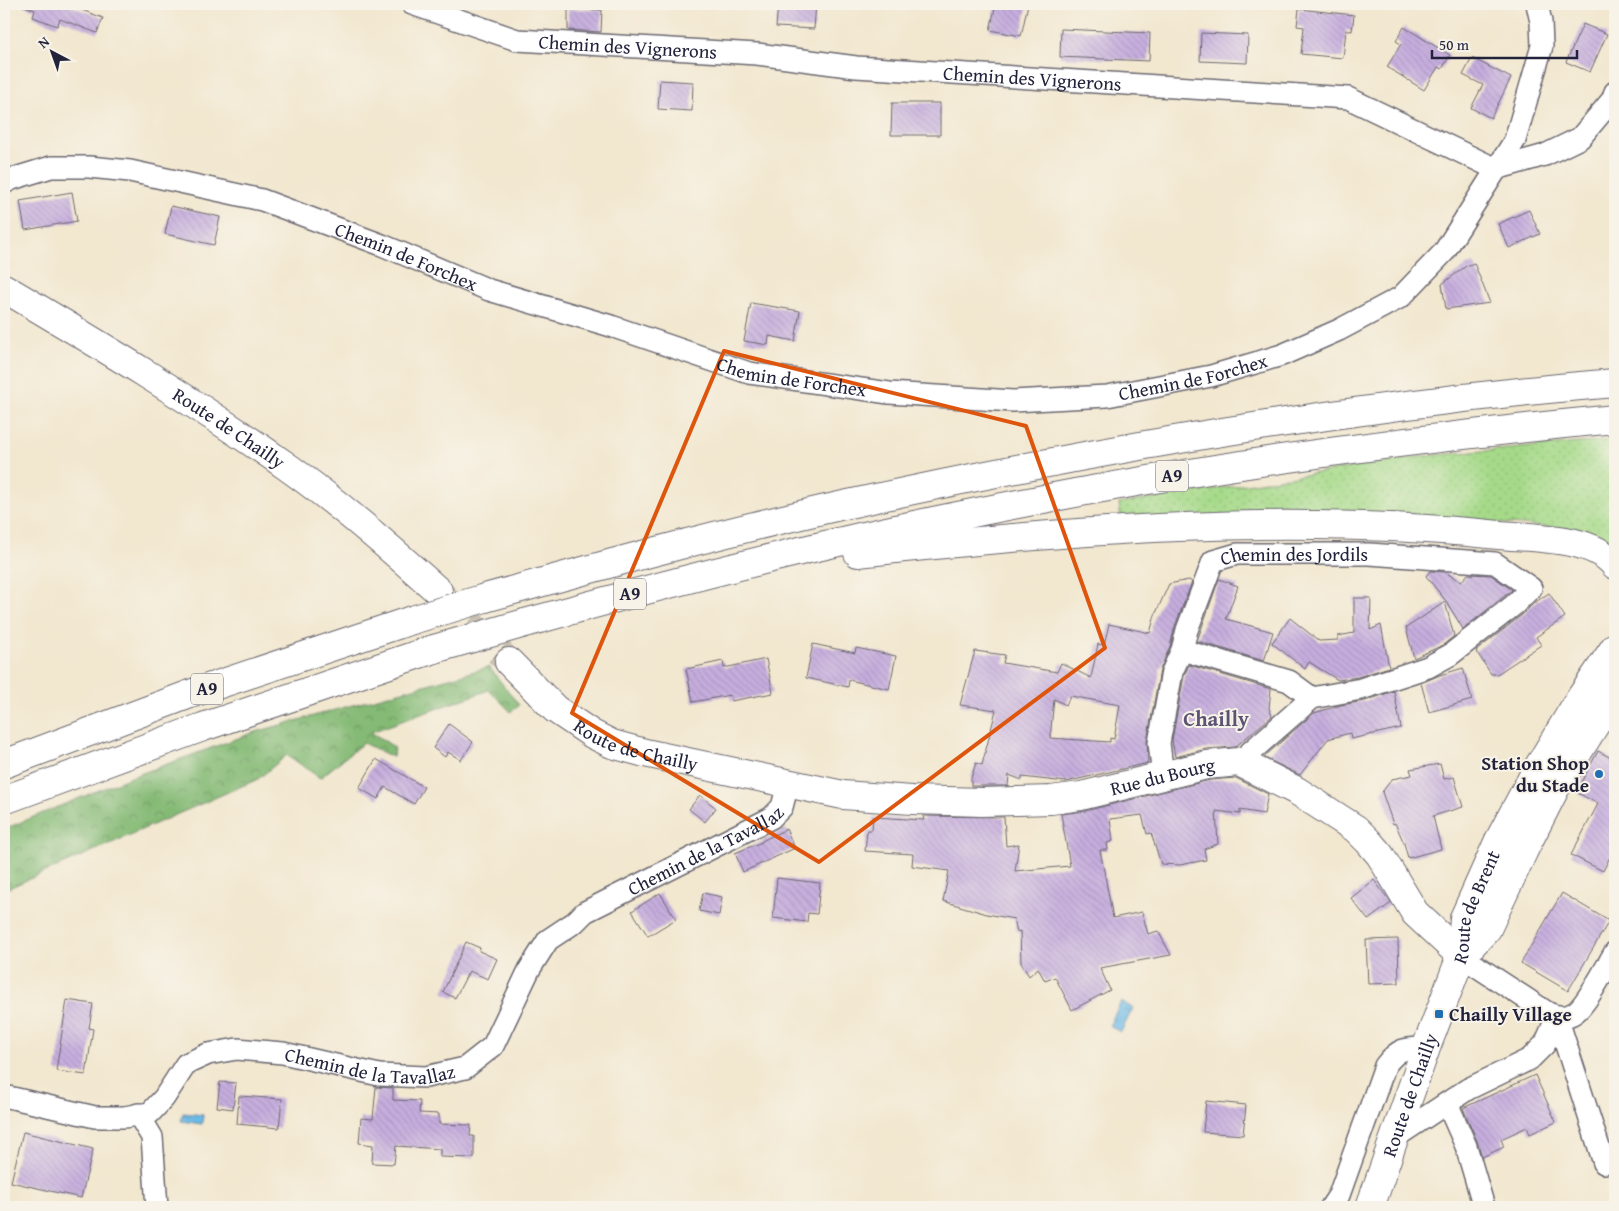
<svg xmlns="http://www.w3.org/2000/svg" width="1619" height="1211" font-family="'Gentium Book Plus',serif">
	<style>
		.grass { fill: url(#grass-dots); stroke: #647e62 }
		.forest { fill: url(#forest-crowns); stroke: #536e58 }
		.water { fill: url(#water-ripples); stroke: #466e90 }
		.building { fill: url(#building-back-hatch); fill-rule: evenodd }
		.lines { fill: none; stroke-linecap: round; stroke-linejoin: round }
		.secondary-tunnel { stroke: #c8c0b1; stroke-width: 28; stroke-dasharray: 28 14; stroke-linecap: butt }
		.street-casing { stroke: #6b676f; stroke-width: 24 }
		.secondary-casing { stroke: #6b676f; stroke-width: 30 }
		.highway-casing { stroke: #6b676f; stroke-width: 30 }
		.street { stroke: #fff; stroke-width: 21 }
		.secondary { stroke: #fff; stroke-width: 28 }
		.highway { stroke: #fff; stroke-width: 28 }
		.highway-bridge-casing { stroke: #6b676f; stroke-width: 30; stroke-linecap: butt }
		.highway-bridge { stroke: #fff; stroke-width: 28 }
		.marked { fill: none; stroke: #de560e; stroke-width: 4; stroke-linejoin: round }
		.poi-dot { fill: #1f6fb2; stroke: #f7f3e8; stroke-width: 2 }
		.labels { text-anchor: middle; stroke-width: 4; stroke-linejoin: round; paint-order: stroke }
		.shield { fill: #f7f3e8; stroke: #62616f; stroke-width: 1 }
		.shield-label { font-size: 18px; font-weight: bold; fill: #22223b }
		.street-label { font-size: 19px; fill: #22223b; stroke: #f7f3e8 }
		.poi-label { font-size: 19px; font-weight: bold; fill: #22223b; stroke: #f7f3e8; text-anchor: end }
		.quarter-label { font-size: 21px; font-weight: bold; fill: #5b5374; stroke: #f7f3e8 }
	</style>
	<defs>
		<pattern id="grass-dots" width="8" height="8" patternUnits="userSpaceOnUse" patternTransform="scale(1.25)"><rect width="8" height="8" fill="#a6da89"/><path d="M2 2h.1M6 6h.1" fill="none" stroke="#8fbb77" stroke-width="1.8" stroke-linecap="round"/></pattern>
		<pattern id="forest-crowns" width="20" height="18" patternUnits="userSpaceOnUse" patternTransform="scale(1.25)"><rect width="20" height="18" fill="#84ba75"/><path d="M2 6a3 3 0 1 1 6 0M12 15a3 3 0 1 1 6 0" fill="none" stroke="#6c9761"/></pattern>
		<pattern id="water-ripples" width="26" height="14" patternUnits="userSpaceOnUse" patternTransform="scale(1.25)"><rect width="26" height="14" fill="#6bbae6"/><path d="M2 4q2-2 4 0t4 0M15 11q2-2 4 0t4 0" fill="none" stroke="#5897bc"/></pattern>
		<pattern id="building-back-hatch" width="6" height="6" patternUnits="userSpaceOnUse" patternTransform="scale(1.25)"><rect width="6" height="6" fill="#c6aede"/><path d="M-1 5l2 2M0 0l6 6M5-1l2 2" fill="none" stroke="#aa95bf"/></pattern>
	</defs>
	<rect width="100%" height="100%" fill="#f7f3e8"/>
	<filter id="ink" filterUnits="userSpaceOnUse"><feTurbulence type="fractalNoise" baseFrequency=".02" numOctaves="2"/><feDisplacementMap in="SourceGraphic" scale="10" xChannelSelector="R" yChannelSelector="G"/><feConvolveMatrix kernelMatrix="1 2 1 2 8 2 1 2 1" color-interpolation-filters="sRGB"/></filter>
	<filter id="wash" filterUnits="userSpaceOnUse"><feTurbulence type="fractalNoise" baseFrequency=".0096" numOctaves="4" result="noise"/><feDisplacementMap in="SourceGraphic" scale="20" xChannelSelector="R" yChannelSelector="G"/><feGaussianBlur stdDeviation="1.12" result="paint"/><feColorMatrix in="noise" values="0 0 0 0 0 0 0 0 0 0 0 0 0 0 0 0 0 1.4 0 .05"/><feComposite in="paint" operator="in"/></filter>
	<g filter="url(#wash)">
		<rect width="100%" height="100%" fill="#f2e7cf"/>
		<path class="grass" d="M 1615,440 L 1614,546 L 1604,538 L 1582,530 L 1426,517 L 1121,519 L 1119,504 L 1425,456 Z"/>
		<path class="forest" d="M 489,667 L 519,705 L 511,712 L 489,690 L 371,732 L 394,747 L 393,757 L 363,743 L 320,778 L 287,755 L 258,779 L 4,890 L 4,829 L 126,779 L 252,733 Z"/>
		<path class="water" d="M 1121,1002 L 1133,1008 L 1121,1032 L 1109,1026 Z
			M 183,1113 L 203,1115 L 202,1124 L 181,1121 Z"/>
		<g id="blocks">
			<path class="building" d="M 23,4 L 66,4 L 103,18 L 97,33 L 60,19 L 57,26 L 33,17 L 35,10 L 22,5 Z
				M 778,4 L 816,4 L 814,29 L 776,27 Z
				M 996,4 L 1028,4 L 1021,36 L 990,30 Z
				M 568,9 L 602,10 L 601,32 L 568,30 Z
				M 1299,9 L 1354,15 L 1352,31 L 1346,30 L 1343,58 L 1301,54 L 1304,27 L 1297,26 Z
				M 1583,24 L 1607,34 L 1590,72 L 1566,62 Z
				M 1404,27 L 1450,55 L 1442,69 L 1438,67 L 1424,90 L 1387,67 L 1401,44 L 1396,41 Z
				M 1061,29 L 1150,33 L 1149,61 L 1060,57 Z
				M 1201,33 L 1248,35 L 1247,63 L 1200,61 Z
				M 1472,58 L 1511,78 L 1491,118 L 1471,108 L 1483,85 L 1463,75 Z
				M 660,80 L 693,82 L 692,111 L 658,109 Z
				M 892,103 L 940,103 L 940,135 L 891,135 Z
				M 72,192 L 77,221 L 25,230 L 20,201 Z
				M 171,206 L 220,217 L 214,245 L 165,234 Z
				M 1529,210 L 1540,234 L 1509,248 L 1498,224 Z
				M 1474,263 L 1490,303 L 1446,309 L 1442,284 L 1466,266 Z
				M 751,303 L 800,311 L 795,341 L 769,336 L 768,345 L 744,341 Z
				M 1430,571 L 1445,572 L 1461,582 L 1468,574 L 1491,575 L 1512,590 L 1463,629 L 1446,601 L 1426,576 Z
				M 1219,579 L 1238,586 L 1226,619 L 1273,632 L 1264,661 L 1197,641 Z
				M 1189,580 L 1192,582 L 1175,626 L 1170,646 L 1160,670 L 1147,741 L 1148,763 L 1066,782 L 1022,777 L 1022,780 L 1009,775 L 1008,786 L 971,786 L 971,778 L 976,763 L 982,765 L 996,710 L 960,705 L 975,651 L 1005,655 L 1003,663 L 1057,672 L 1061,663 L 1091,678 L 1098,644 L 1104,645 L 1109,624 L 1150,633 L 1155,615 L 1169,584 ZM 1070,696 L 1120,705 L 1114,739 L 1110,738 L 1110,742 L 1050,738 L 1054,699 L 1066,705 Z
				M 1549,593 L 1565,617 L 1536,637 L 1541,645 L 1497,674 L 1491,674 L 1476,651 L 1522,615 L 1534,603 Z
				M 1354,598 L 1371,598 L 1370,630 L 1381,625 L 1389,667 L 1358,677 L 1338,680 L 1309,662 L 1305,669 L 1272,643 L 1290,618 L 1319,641 L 1338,640 L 1338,636 L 1354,633 Z
				M 1445,602 L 1454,636 L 1443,645 L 1414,658 L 1406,628 Z
				M 813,644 L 855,653 L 856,648 L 896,656 L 889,689 L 849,680 L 848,687 L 806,678 Z
				M 766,659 L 773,693 L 731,701 L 730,695 L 693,702 L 686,669 L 723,661 L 724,668 Z
				M 1189,665 L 1271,689 L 1269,708 L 1272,716 L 1235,747 L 1206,749 L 1175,757 L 1172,740 L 1184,676 Z
				M 1463,668 L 1472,700 L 1429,712 L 1421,683 L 1440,675 Z
				M 1394,691 L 1401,728 L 1351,739 L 1350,733 L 1328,739 L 1300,775 L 1265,758 L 1265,756 L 1314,713 L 1341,705 L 1365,701 Z
				M 449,724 L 473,742 L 461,760 L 448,752 L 445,757 L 433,748 Z
				M 1598,751 L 1615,760 L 1615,847 L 1603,871 L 1571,855 L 1598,804 L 1576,792 Z
				M 376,759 L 424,787 L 414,804 L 385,787 L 378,799 L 359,788 Z
				M 1440,764 L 1444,779 L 1454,777 L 1463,807 L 1433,816 L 1441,849 L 1408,858 L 1404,843 L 1395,823 L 1393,824 L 1382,792 L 1392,779 L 1412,775 L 1410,769 Z
				M 1236,778 L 1268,794 L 1264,814 L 1240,810 L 1240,814 L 1216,811 L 1218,844 L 1204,849 L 1206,860 L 1180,865 L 1161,864 L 1151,833 L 1147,834 L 1142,815 L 1110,819 L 1113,841 L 1107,843 L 1108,850 L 1100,850 L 1113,918 L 1142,912 L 1148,934 L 1158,931 L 1171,955 L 1100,968 L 1110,990 L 1072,1010 L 1055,977 L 1045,981 L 1038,968 L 1029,976 L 1021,963 L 1020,931 L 1017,932 L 1014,919 L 987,914 L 943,901 L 949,871 L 912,866 L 913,854 L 865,851 L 867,830 L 872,830 L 873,817 L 924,820 L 923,816 L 1004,817 L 1006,846 L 1019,844 L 1015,871 L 1070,866 L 1061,814 L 1085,811 L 1210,780 Z
				M 700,795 L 716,808 L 705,822 L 689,809 Z
				M 786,829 L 795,848 L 743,872 L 735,853 L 762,842 L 762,841 Z
				M 777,878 L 820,883 L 817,914 L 808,913 L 807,922 L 773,918 Z
				M 1374,880 L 1391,903 L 1368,920 L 1351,898 Z
				M 660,893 L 676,919 L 648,936 L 632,911 Z
				M 703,893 L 722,897 L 719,915 L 699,911 Z
				M 1562,893 L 1609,921 L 1568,991 L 1521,963 Z
				M 1398,939 L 1399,983 L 1368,984 L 1366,940 Z
				M 466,942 L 480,948 L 479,951 L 497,959 L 488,979 L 469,971 L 455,998 L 443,992 Z
				M 67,1000 L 93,1004 L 89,1028 L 93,1029 L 86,1075 L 56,1071 Z
				M 1535,1075 L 1556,1122 L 1530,1134 L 1527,1127 L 1501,1139 L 1504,1147 L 1482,1157 L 1477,1141 L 1463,1108 Z
				M 220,1082 L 236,1083 L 233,1109 L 217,1107 Z
				M 376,1087 L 393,1088 L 393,1100 L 420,1101 L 419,1113 L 439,1114 L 439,1124 L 471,1125 L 470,1136 L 474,1136 L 474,1158 L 440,1157 L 440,1149 L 396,1146 L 394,1164 L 372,1163 L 373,1145 L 359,1143 L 361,1118 L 373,1119 Z
				M 239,1096 L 282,1099 L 279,1128 L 237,1124 Z
				M 1206,1101 L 1246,1105 L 1243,1135 L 1203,1132 Z
				M 23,1132 L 93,1149 L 81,1198 L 11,1182 Z"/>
		</g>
	</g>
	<g filter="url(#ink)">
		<use href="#blocks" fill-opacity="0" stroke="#6b676f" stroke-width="1"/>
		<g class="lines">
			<path class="secondary-tunnel" d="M 439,592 L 509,662"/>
			<g class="street-casing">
				<g id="street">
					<path id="s1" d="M 412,4 L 517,40 L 757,54 L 856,67 L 1348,98 L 1496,169 L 1545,155 L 1580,138 L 1612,100 L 1615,92"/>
					<path id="s2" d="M 4,183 L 12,179 L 51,167 L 89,167 L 130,171 L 262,200 L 382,245 L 489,290 L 611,326 L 749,373 L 889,393 L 1013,401 L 1107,396 L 1211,376 L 1282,355 L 1339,330 L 1401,297 L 1444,252 L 1515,140 L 1542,46 L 1541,22 L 1537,4"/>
					<path d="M 1182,650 L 1289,681 L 1312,698"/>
					<path id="s3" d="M 1163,776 L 1159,743 L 1172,672 L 1182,650 L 1187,630 L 1213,561 L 1237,554 L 1369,554 L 1495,563 L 1531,588 L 1514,605 L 1450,655 L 1428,667 L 1361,689 L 1312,698 L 1239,762"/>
					<path d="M 1461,956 L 1548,1013 C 1557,1017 1566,1018 1574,1013 C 1586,1006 1607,965 1615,952"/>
					<path d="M 1557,1017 L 1604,1163"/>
					<path id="s4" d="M 4,1096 L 95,1117 L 124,1117 L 150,1113 L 164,1098 L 186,1064 L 208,1054 L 237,1049 L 283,1053 L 379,1075 L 426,1077 L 465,1068 L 493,1046 L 529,970 L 548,940 L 575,922 L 585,912 L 771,818 L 782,807 L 788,784"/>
					<path d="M 1447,1103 L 1466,1146 L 1484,1207"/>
					<path d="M 138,1114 L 152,1137 L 157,1207"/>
					<path d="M 1394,1138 L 1468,1089 L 1530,1059 L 1545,1044 L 1557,1017"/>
					<path d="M 1331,1207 L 1339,1195 L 1385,1066 C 1398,1048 1405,1048 1426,1048"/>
				</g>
			</g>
			<g class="secondary-casing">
				<g id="secondary">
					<path id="s5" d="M 4,288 C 100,345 197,403 289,468 C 341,505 390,548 438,591"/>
					<path id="s6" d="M 509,662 L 555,709 L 592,734 L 612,744 L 645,753 L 843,795 L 912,800 L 982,802 L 1051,800 L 1081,796 L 1207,765 L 1239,762 L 1297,791 L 1356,829 L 1368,841 L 1380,855 L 1415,913 L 1461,956"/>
					<path d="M 1461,956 L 1487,929 L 1524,850 L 1556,787 L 1615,693"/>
					<path id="s7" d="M 1370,1207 L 1426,1048 L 1461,956 L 1464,918 L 1499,840 L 1537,769 L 1577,703 L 1615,647"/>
				</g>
			</g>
			<g class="highway-casing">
				<path id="highway" d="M 858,553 C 1071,530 1285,513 1499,535 C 1534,538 1591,536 1615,565
					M 485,598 C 604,565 723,532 844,505 C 1098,449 1356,404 1615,383
					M 525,623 C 665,584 805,547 948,518 C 1168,472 1391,440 1615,419
					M 4,764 L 193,693 L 412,620
					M 4,800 L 203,727 L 434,649"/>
			</g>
			<use href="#street" class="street"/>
			<use href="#secondary" class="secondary"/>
			<use href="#highway" class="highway"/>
			<g class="highway-bridge-casing">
				<path id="highway-bridge" d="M 412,620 L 485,598
					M 434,649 L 525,623"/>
			</g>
			<use href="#highway-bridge" class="highway-bridge"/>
		</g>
	</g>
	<path class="marked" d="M 724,351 L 1026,426 L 1105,648 L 819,862 L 572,713 Z"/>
	<g class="poi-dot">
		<circle cx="1599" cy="774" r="5"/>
		<rect x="1434" y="1009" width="10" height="10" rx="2.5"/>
	</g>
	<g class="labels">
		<g class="shield">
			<rect x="1156" y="460.5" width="32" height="31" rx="4"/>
			<rect x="614" y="578.5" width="32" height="31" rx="4"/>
			<rect x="191" y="673.5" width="32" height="31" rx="4"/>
		</g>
		<g class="shield-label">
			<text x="1172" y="482">A9</text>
			<text x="630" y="600">A9</text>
			<text x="207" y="695">A9</text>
		</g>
		<g class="street-label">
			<text dy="7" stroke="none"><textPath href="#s1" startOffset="222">Chemin des Vignerons</textPath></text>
			<text dy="7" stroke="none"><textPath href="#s1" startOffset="628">Chemin des Vignerons</textPath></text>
			<text dy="7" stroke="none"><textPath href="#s2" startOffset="419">Chemin de Forchex</textPath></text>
			<text dy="7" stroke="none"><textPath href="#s2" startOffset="824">Chemin de Forchex</textPath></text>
			<text dy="7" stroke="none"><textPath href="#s2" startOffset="1229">Chemin de Forchex</textPath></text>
			<text dy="7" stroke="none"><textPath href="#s5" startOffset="265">Route de Chailly</textPath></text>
			<text dy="7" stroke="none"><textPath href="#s3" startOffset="306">Chemin des Jordils</textPath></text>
			<text dy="7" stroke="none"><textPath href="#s6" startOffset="156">Route de Chailly</textPath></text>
			<text dy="7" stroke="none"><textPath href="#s6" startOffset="692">Rue du Bourg</textPath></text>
			<text dy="7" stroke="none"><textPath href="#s4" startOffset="832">Chemin de la Tavallaz</textPath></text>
			<text dy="7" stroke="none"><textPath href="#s7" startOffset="319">Route de Brent</textPath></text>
			<text dy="7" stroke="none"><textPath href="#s4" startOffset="398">Chemin de la Tavallaz</textPath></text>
			<text dy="7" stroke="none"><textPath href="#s7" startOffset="119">Route de Chailly</textPath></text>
		</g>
		<g class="poi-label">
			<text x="1589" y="770">Station Shop<tspan x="1589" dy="22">du Stade</tspan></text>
			<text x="1449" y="1021" text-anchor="start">Chailly Village</text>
		</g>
		<g class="quarter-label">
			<text x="1216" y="726">Chailly</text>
		</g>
	</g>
	<rect width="1619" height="1211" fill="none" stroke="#f7f3e8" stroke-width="20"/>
	<g transform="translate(52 52) rotate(319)" stroke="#f7f3e8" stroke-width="4" paint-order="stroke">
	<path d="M0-4L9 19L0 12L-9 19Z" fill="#22223b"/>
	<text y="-8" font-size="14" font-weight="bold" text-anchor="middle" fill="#22223b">N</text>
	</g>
	<path d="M1432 50v8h145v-8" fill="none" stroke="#22223b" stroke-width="2.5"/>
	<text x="1439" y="50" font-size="15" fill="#22223b" stroke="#f7f3e8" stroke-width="4" paint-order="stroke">50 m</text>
</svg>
